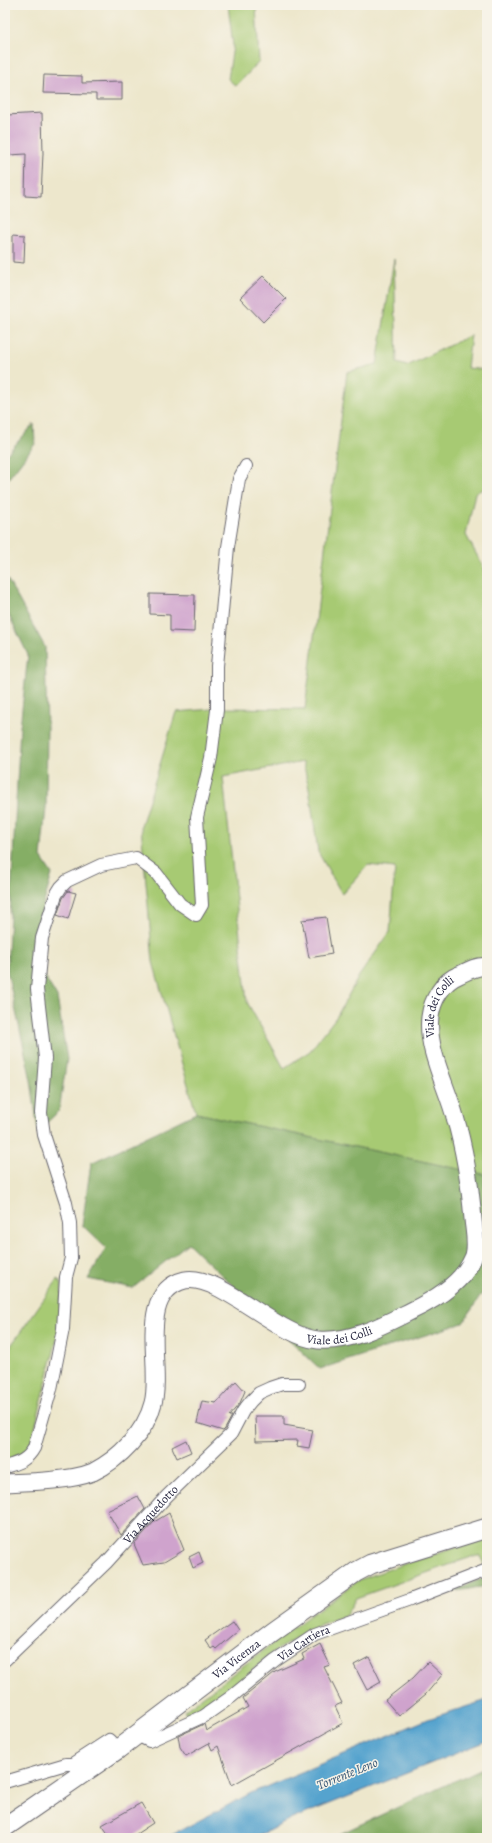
<svg xmlns="http://www.w3.org/2000/svg" width="492" height="1843" font-family="Alegreya,serif">
	<style>
		.green { fill: #a7ca73; stroke: #647657; fill-rule: evenodd }
		.forest { fill: #85ae65; stroke: #546850 }
		.water { fill: #54a3ce; stroke: #3b6284 }
		.building { fill: #cfa3cd }
		.lines { fill: none; stroke-linecap: round; stroke-linejoin: round }
		.street-casing { stroke: #69676e; stroke-width: 14 }
		.secondary-casing { stroke: #69676e; stroke-width: 19 }
		.primary-casing { stroke: #69676e; stroke-width: 21 }
		.street { stroke: #fff; stroke-width: 12 }
		.secondary { stroke: #fff; stroke-width: 17 }
		.primary { stroke: #fff; stroke-width: 19 }
		.labels { text-anchor: middle; stroke-width: 3; stroke-linejoin: round; paint-order: stroke }
		.street-label { font-size: 12px; fill: #22223b; stroke: #f7f3e8 }
		.water-label { font-size: 13px; font-style: italic; fill: #365676; stroke: #f7f3e8 }
	</style>
	<rect width="100%" height="100%" fill="#f7f3e8"/>
	<filter id="ink" filterUnits="userSpaceOnUse"><feTurbulence type="fractalNoise" baseFrequency=".025" numOctaves="2"/><feDisplacementMap in="SourceGraphic" scale="8" xChannelSelector="R" yChannelSelector="G"/><feConvolveMatrix kernelMatrix="1 2 1 2 8 2 1 2 1" color-interpolation-filters="sRGB"/></filter>
	<filter id="wash" filterUnits="userSpaceOnUse"><feTurbulence type="fractalNoise" baseFrequency=".012" numOctaves="4" result="noise"/><feDisplacementMap in="SourceGraphic" scale="16" xChannelSelector="R" yChannelSelector="G"/><feGaussianBlur stdDeviation="0.9" result="paint"/><feColorMatrix in="noise" values="0 0 0 0 0 0 0 0 0 0 0 0 0 0 0 0 0 1.4 0 .05"/><feComposite in="paint" operator="in"/></filter>
	<g filter="url(#wash)">
		<rect width="100%" height="100%" fill="#ede7cc"/>
		<path class="green" d="M 228,5 L 256,5 L 259,62 L 236,86 L 228,79 L 233,46 Z
			M 394,259 L 397,363 L 407,366 L 471,335 L 467,368 L 487,370 L 487,487 L 475,493 L 466,535 L 487,574 L 487,1175 L 196,1113 L 153,962 L 141,826 L 176,712 L 223,708 L 305,709 L 347,372 L 377,364 ZM 303,762 L 309,788 L 318,852 L 342,894 L 368,865 L 395,868 L 390,932 L 359,976 L 337,1016 L 310,1051 L 284,1068 L 247,1002 L 223,777 Z
			M 58,1279 L 62,1285 L 59,1331 L 29,1452 L 5,1464 L 5,1354 Z
			M 487,1538 L 487,1563 L 484,1565 L 480,1555 L 477,1555 L 356,1598 L 346,1615 L 321,1624 L 273,1652 L 241,1681 L 188,1716 L 184,1711 L 306,1618 L 359,1580 L 398,1566 Z"/>
		<path class="forest" d="M 34,424 L 35,444 L 5,483 L 5,456 Z
			M 5,575 L 45,647 L 47,727 L 46,808 L 41,857 L 52,874 L 30,952 L 57,997 L 67,1059 L 59,1111 L 38,1131 L 31,1080 L 7,971 L 20,727 L 28,655 L 5,607 Z
			M 196,1113 L 487,1175 L 487,1286 L 463,1323 L 320,1369 L 188,1243 L 133,1288 L 88,1279 L 106,1248 L 82,1225 L 91,1163 Z
			M 487,1576 L 487,1586 L 451,1592 Z
			M 487,1766 L 487,1838 L 331,1838 Z"/>
		<path class="water" d="M 487,1700 L 487,1741 L 292,1819 L 254,1838 L 166,1838 L 251,1793 L 428,1719 Z"/>
		<g id="blocks">
			<path class="building" d="M 44,75 L 82,76 L 82,83 L 122,82 L 122,100 L 96,100 L 96,94 L 43,93 Z
				M 42,113 L 43,153 L 41,197 L 25,196 L 26,154 L 9,155 L 7,115 Z
				M 13,234 L 25,235 L 24,263 L 13,262 Z
				M 263,276 L 286,299 L 263,322 L 240,298 Z
				M 150,594 L 195,595 L 194,632 L 170,631 L 170,615 L 150,614 Z
				M 68,891 L 76,893 L 68,919 L 57,915 L 63,898 Z
				M 326,917 L 332,954 L 309,958 L 302,920 Z
				M 236,1381 L 245,1391 L 240,1403 L 229,1416 L 232,1416 L 225,1429 L 223,1431 L 197,1423 L 202,1401 L 216,1403 Z
				M 255,1416 L 284,1416 L 284,1425 L 313,1430 L 309,1448 L 297,1446 L 298,1440 L 256,1441 Z
				M 186,1440 L 191,1452 L 177,1458 L 172,1447 Z
				M 138,1496 L 145,1509 L 121,1535 L 107,1511 Z
				M 169,1513 L 184,1550 L 164,1562 L 143,1565 L 134,1544 L 154,1522 Z
				M 199,1552 L 203,1563 L 193,1568 L 189,1557 Z
				M 232,1621 L 238,1630 L 216,1649 L 214,1647 L 211,1649 L 205,1640 Z
				M 320,1644 L 330,1665 L 324,1667 L 342,1703 L 335,1706 L 343,1723 L 232,1785 L 218,1746 L 212,1750 L 209,1743 L 186,1756 L 180,1747 L 178,1736 L 204,1724 L 206,1731 L 248,1707 L 243,1698 L 275,1672 L 304,1659 L 302,1654 Z
				M 369,1657 L 381,1682 L 367,1690 L 354,1665 Z
				M 428,1662 L 442,1675 L 426,1694 L 399,1716 L 385,1700 L 413,1678 Z
				M 141,1803 L 153,1823 L 130,1838 L 111,1838 L 102,1825 Z"/>
		</g>
	</g>
	<g filter="url(#ink)">
		<use href="#blocks" fill-opacity="0" stroke="#69676e" stroke-width="1"/>
		<g class="lines">
			<g class="street-casing">
				<g id="street">
					<path d="M 5,1467 C 17,1463 27,1461 34,1448 L 51,1389 L 63,1329 L 66,1277 L 71,1258 L 70,1223 L 66,1203 L 44,1135 L 41,1113 L 45,1058 L 37,989 L 42,938 L 56,895 L 61,887 L 67,881 L 101,865 L 136,858 L 156,873 L 180,904 L 196,915 L 202,905 L 197,817 L 211,758 L 217,710 L 217,666 L 228,547 L 239,479 L 246,466"/>
					<path id="s1" d="M 5,1660 L 106,1563 L 167,1496 L 231,1434 L 243,1411 L 251,1401 L 259,1393 L 270,1388 L 282,1384 L 299,1384"/>
					<path id="s2" d="M 137,1735 L 149,1741 L 204,1716 L 231,1697 L 275,1661 L 315,1634 L 410,1600 L 487,1570"/>
					<path d="M 5,1782 L 66,1764 L 72,1764 L 109,1740 L 118,1749"/>
				</g>
			</g>
			<g class="secondary-casing">
				<g id="secondary">
					<path id="s3" d="M 5,1483 C 29,1482 71,1481 93,1472 C 119,1459 146,1432 153,1403 C 163,1367 135,1292 185,1280 C 219,1273 279,1337 318,1340 C 350,1343 383,1325 411,1311 C 434,1300 463,1283 473,1258 C 478,1247 474,1231 473,1219 C 470,1184 465,1151 455,1117 C 447,1087 426,1048 430,1017 C 432,1000 443,981 459,975 C 468,971 477,965 487,967"/>
				</g>
			</g>
			<g class="primary-casing">
				<g id="primary">
					<path id="s4" d="M 5,1827 L 118,1749 L 272,1632 L 356,1572 L 371,1564 L 487,1528"/>
				</g>
			</g>
			<use href="#street" class="street"/>
			<use href="#secondary" class="secondary"/>
			<use href="#primary" class="primary"/>
		</g>
	</g>
	<g class="labels">
		<g class="street-label">
			<text dy="4" stroke="none"><textPath href="#s3" startOffset="910">Viale dei Colli</textPath></text>
			<text dy="4" stroke="none"><textPath href="#s3" startOffset="490">Viale dei Colli</textPath></text>
			<text dy="4" stroke="none"><textPath href="#s1" startOffset="206">Via Acquedotto</textPath></text>
			<text dy="4" stroke="none"><textPath href="#s2" startOffset="198">Via Cartiera</textPath></text>
			<text dy="4" stroke="none"><textPath href="#s4" startOffset="286">Via Vicenza</textPath></text>
		</g>
		<g class="water-label">
			<text transform="translate(347 1773) rotate(-22)" y="5">Torrente Leno</text>
		</g>
	</g>
	<rect width="492" height="1843" fill="none" stroke="#f7f3e8" stroke-width="20"/>
</svg>
